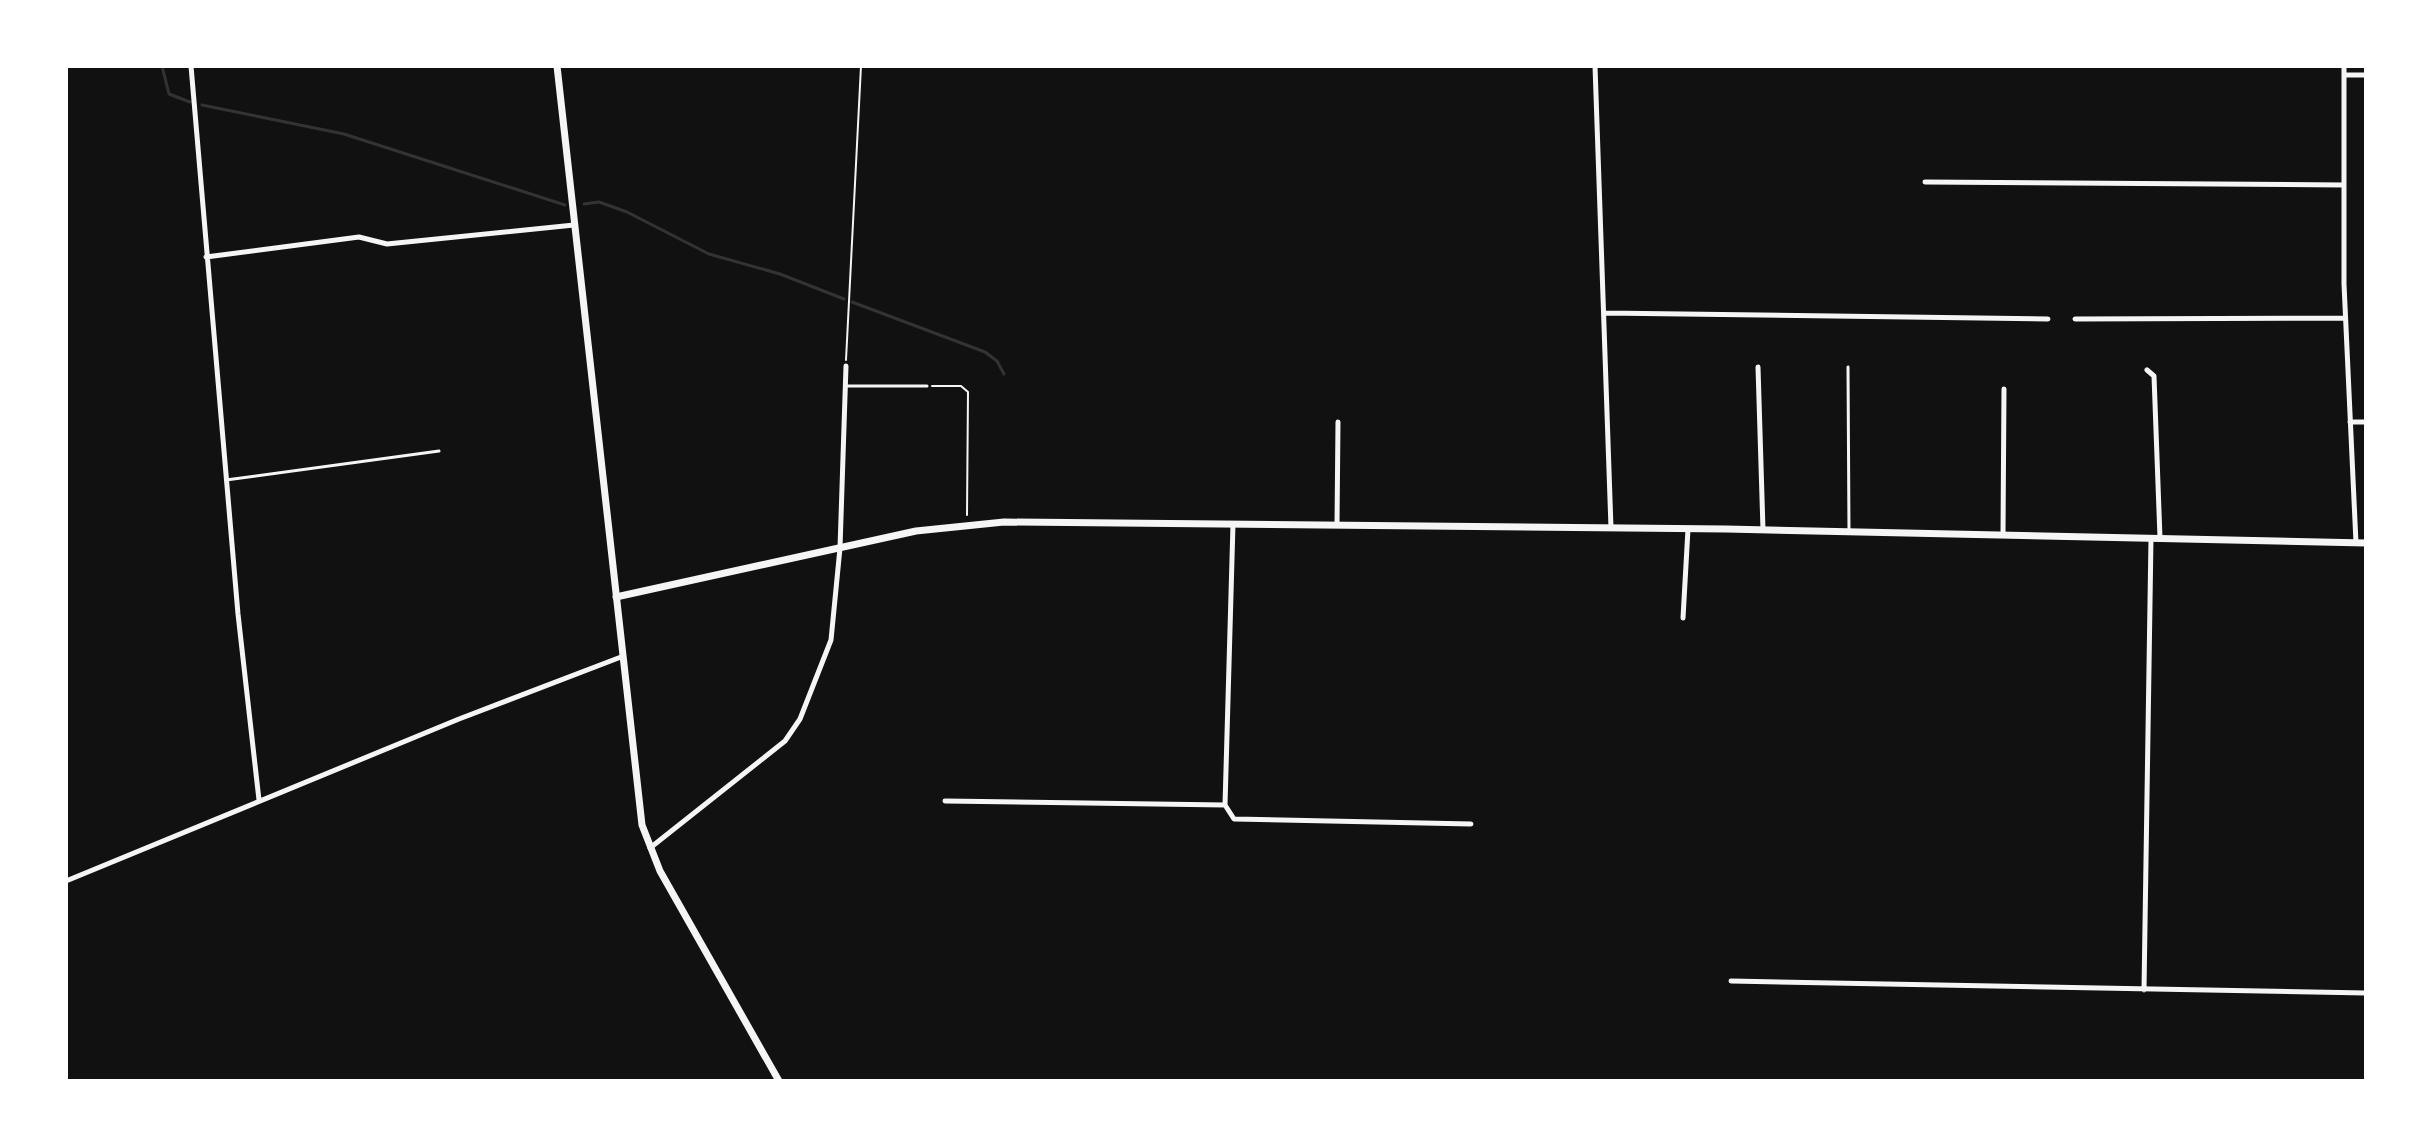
<svg xmlns="http://www.w3.org/2000/svg" width="2432" height="1147" font-family="'Roboto Serif',serif">
	<style>
		.lines { fill: none; stroke-linecap: round; stroke-linejoin: round }
		.stream { stroke: #333; stroke-width: 3 }
		.path { stroke: #f5f5f5; stroke-width: 2 }
		.service { stroke: #f5f5f5; stroke-width: 3 }
		.minor { stroke: #f5f5f5; stroke-width: 5 }
		.tertiary { stroke: #f5f5f5; stroke-width: 7 }
		.secondary { stroke: #f5f5f5; stroke-width: 7 }
	</style>
	<rect width="100%" height="100%" fill="#111"/>
	<g class="lines">
		<path class="stream" d="M 162,66 L 169,94 L 190,102
			M 202,105 L 344,134 L 565,205
			M 584,204 L 599,202 L 627,212 L 709,254 L 780,274 L 844,299
			M 852,302 L 985,352 L 997,361 L 1004,374"/>
		<path class="path" d="M 846,360 L 861,66
			M 932,386 L 961,386 L 968,392 L 967,515"/>
		<path class="service" d="M 1848,367 L 1849,532
			M 845,386 L 927,386
			M 226,480 L 439,451"/>
		<path class="minor" d="M 191,66 L 238,614 L 259,800
			M 1595,66 L 1611,528
			M 2344,66 L 2344,284 L 2356,543
			M 2344,75 L 2366,75
			M 1925,182 L 2344,185
			M 206,257 L 359,237 L 387,244 L 574,225
			M 1605,313 L 2048,319
			M 2075,319 L 2345,318
			M 1758,367 L 1763,530
			M 2147,370 L 2154,376 L 2160,538
			M 2350,422 L 2366,422
			M 1337,525 L 1338,422
			M 2003,535 L 2004,389
			M 1683,618 L 1688,529
			M 945,801 L 1225,805 L 1233,524
			M 1225,805 L 1234,819 L 1471,824
			M 650,848 L 785,741 L 800,719 L 831,640 L 840,548 L 846,366
			M 66,881 L 459,719 L 621,657
			M 1731,981 L 2366,993
			M 2144,990 L 2151,538"/>
		<path class="tertiary" d="M 616,597 L 916,531 L 1004,522 L 1726,529 L 2366,543"/>
		<path class="secondary" d="M 557,66 L 642,825 L 660,871 L 779,1081"/>
	</g>
	<rect width="2432" height="1147" fill="none" stroke="#ffffff" stroke-width="136"/>
</svg>
